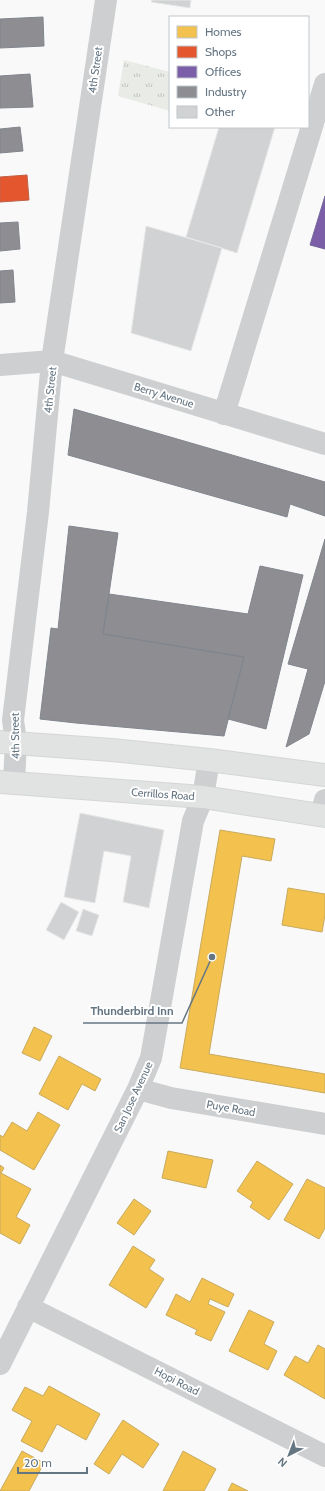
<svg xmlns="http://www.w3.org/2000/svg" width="325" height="1491" font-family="Cabin,sans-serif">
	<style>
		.park { fill: url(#park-tufts) }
		.homes { fill: #f2c14e; stroke: #c8aa5e }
		.shops { fill: #e4572e; stroke: #be6048 }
		.offices { fill: #7b5ea7; stroke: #74659c }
		.industry { fill: #8d8d92; stroke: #81868e }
		.building { fill: #d0d2d3; stroke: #e8e8e8 }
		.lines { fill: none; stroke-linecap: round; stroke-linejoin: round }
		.major-casing { stroke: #d5d6d7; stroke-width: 24 }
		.minor { stroke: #cecfd0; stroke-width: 22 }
		.major { stroke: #e1e2e2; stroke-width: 22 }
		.labels { text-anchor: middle; stroke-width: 4; stroke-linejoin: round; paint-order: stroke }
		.street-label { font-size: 11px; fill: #657683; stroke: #fff }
		.leader { fill: none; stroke: #657683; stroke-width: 1.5 }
		.callout-dot { fill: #657683; stroke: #fff; stroke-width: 1.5 }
		.callout-label { font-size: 12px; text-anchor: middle; font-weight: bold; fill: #657683; stroke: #fff; stroke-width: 4; stroke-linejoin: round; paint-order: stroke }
	</style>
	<defs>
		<pattern id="park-tufts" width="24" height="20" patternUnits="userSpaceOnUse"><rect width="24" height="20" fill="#e8ebe6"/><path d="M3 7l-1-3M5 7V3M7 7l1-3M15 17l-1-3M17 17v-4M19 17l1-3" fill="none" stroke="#c0c3c0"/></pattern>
	</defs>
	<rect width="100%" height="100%" fill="#f9f9f9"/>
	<path class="park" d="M 124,60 L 170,72 L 170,111 L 118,96 Z"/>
	<path class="homes" d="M 220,830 L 275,839 L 271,861 L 242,856 L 209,1054 L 325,1074 L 325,1093 L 180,1068 Z
		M 288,888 L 325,894 L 325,915 L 322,932 L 282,925 Z
		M 34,1027 L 52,1036 L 40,1061 L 22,1053 Z
		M 59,1056 L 101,1079 L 95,1091 L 82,1084 L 68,1110 L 39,1094 Z
		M 38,1112 L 60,1125 L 34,1170 L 0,1150 L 0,1135 L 3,1137 L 12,1122 L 27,1131 Z
		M 168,1151 L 213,1160 L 206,1188 L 162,1178 Z
		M 257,1161 L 293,1184 L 269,1220 L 250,1207 L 253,1202 L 237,1191 Z
		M 0,1165 L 4,1168 L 1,1173 L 31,1189 L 16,1217 L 30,1225 L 20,1244 L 0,1233 Z
		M 307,1179 L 325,1188 L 325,1228 L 319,1239 L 284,1220 Z
		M 134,1199 L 151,1211 L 134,1235 L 117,1223 Z
		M 133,1246 L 155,1260 L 149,1269 L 164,1279 L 146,1308 L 109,1285 Z
		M 202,1278 L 234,1294 L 228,1307 L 210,1299 L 208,1304 L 225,1312 L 211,1341 L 195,1334 L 197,1330 L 166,1315 L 176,1294 L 190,1302 Z
		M 249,1310 L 274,1322 L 264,1344 L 277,1351 L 268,1370 L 229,1351 Z
		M 318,1345 L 325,1349 L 325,1399 L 284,1375 L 295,1356 L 308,1363 Z
		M 49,1386 L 100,1414 L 86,1440 L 57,1424 L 42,1452 L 21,1441 L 32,1421 L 12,1410 L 25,1387 L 43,1396 Z
		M 123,1420 L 159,1444 L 143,1468 L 122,1454 L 109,1474 L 94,1464 Z
		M 22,1451 L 44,1463 L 29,1491 L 0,1491 Z
		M 183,1451 L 216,1469 L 204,1491 L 163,1491 Z
		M 232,1483 L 248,1491 L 228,1491 Z"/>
	<path class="shops" d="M 27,175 L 29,200 L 0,202 L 0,177 Z"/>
	<path class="offices" d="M 325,196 L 325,249 L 310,245 Z"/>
	<path class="industry" d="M 43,17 L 44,46 L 0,48 L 0,19 Z
		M 30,74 L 33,107 L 0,108 L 0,76 Z
		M 20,127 L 23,151 L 0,153 L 0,129 Z
		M 18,222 L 20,249 L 0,251 L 0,223 Z
		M 13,270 L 15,302 L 0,303 L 0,271 Z
		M 74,409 L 325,482 L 325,516 L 290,504 L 287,517 L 68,455 Z
		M 69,526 L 118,533 L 103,634 L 244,657 L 224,736 L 76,723 L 40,719 L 51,628 L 58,629 Z
		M 325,539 L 325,681 L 309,734 L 286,747 L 308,669 L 288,664 Z
		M 260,566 L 303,575 L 266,729 L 228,719 L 244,657 L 103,634 L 109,594 L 248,614 Z"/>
	<path class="building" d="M 152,0 L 191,0 L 190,8 L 151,2 Z
		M 219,127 L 275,127 L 237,253 L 186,237 Z
		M 146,226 L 222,248 L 191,351 L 131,333 Z
		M 80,813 L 164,830 L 149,908 L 123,902 L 131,856 L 104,851 L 95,903 L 64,897 Z
		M 61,902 L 79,912 L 64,940 L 46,930 Z
		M 83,909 L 99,915 L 92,936 L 76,931 Z"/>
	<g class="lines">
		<g class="major-casing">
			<path id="major" d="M 0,742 L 112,750 L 209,760 L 325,775
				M 0,782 L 203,797 L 325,816"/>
		</g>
		<path class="minor" d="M 0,365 L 52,361 L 325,444
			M 224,414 L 325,84
			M 14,782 L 16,742 L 13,720 L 38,512 L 52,361 L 106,0
			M 321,815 L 325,800
			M 138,1089 L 171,1098 L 325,1124
			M 28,1307 L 325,1456
			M 0,1364 L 138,1089 L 151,1058 L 193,821 L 203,797 L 209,760"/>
		<use href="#major" class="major"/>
	</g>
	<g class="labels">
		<g class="street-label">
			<text transform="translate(95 70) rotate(-82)" y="4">4th Street</text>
			<text transform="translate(50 390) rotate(-84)" y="4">4th Street</text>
			<text transform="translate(164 395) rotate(17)" y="4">Berry Avenue</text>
			<text transform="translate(15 736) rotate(-91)" y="4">4th Street</text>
			<text transform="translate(163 794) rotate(4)" y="4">Cerrillos Road</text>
			<text transform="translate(133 1097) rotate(-65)" y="4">San Jose Avenue</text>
			<text transform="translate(231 1108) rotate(10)" y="4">Puye Road</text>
			<text transform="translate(177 1381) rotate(27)" y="4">Hopi Road</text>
		</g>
	</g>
	<path class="leader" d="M212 957L182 1023H83"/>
	<circle class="callout-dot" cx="212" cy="957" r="4"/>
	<g class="callout-label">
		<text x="132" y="1015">Thunderbird Inn</text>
	</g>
	<rect x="169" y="16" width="140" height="112" fill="#ffffff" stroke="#c1c8cd"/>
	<rect x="177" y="26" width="20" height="12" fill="#f2c14e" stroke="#c1c8cd"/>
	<text x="205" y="36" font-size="12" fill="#657683">Homes</text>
	<rect x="177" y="46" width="20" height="12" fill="#e4572e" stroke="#c1c8cd"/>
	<text x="205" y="56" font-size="12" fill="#657683">Shops</text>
	<rect x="177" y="66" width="20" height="12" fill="#7b5ea7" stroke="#c1c8cd"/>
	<text x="205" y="76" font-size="12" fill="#657683">Offices</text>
	<rect x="177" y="86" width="20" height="12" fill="#8d8d92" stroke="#c1c8cd"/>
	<text x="205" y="96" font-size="12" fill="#657683">Industry</text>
	<rect x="177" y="106" width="20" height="12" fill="#d0d2d3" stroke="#c1c8cd"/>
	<text x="205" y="116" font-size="12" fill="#657683">Other</text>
	<g transform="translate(289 1455) rotate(222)" stroke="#ffffff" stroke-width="3" paint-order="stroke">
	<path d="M0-3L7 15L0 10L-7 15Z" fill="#657683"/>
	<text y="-6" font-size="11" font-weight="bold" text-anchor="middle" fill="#657683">N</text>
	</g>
	<path d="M18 1467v6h69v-6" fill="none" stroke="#657683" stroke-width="2"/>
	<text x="24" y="1467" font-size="12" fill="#657683" stroke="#ffffff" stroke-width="3" paint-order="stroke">20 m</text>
</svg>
